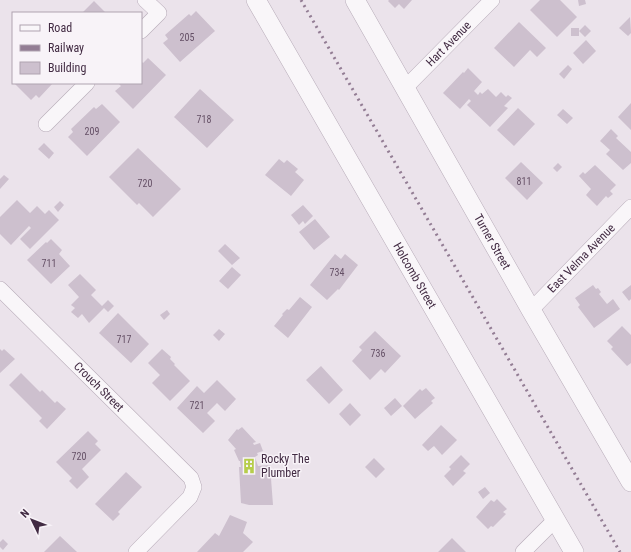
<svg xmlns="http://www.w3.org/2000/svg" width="631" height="552" font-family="'Roboto Condensed',sans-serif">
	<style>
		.building { fill: #cdc0ce }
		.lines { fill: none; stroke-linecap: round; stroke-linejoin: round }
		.minor-casing { stroke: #b8acb9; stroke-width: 16 }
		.tertiary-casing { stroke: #b8acb9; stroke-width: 20 }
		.minor { stroke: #f9f6f9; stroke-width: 15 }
		.tertiary { stroke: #f9f6f9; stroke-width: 19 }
		.rail { stroke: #937d94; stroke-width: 3; stroke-dasharray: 2 4; stroke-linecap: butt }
		.labels { text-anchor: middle; stroke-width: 3; stroke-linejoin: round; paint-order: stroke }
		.number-label { font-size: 10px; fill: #655066 }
		.street-label { font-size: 12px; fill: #422b43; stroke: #f8f3f8 }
		.poi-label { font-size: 12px; fill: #422b43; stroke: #f8f3f8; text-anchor: start }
	</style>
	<rect width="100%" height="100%" fill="#ebe3eb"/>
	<path class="building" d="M 389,0 L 412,0 L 404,9 L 399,4 L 395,8 L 388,1 Z
		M 540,0 L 560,0 L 577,17 L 557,37 L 530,10 Z
		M 578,0 L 585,0 L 586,4 L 579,6 Z
		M 94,1 L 106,13 L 82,13 Z
		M 196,11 L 215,31 L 180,62 L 163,43 L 168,39 L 165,35 L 189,14 L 191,16 Z
		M 630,17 L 631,33 L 628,36 L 619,28 Z
		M 519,22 L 546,48 L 537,57 L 530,50 L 514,67 L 494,48 Z
		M 585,25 L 591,31 L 585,37 L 579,31 Z
		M 571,28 L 579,28 L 579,36 L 571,36 Z
		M 586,40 L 596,51 L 583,64 L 573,53 Z
		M 148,58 L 166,75 L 133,109 L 115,91 L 121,86 L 118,83 L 141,83 L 141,61 L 143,63 Z
		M 568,65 L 572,69 L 564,79 L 559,74 Z
		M 468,68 L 482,82 L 474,91 L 478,95 L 480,92 L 482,94 L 488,89 L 496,97 L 501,92 L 506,97 L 508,95 L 512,98 L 504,106 L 508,108 L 490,127 L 467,105 L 471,101 L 469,99 L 460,109 L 443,93 L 463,72 L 464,73 Z
		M 14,83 L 53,83 L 39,98 L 36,95 L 31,100 Z
		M 200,89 L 234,120 L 207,148 L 174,117 Z
		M 631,103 L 631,130 L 618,117 Z
		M 102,104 L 120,122 L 87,156 L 68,137 L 73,132 L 71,129 L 94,107 L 96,109 Z
		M 518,108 L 535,124 L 514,146 L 497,130 Z
		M 563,109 L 573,118 L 567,124 L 557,115 Z
		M 611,129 L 618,136 L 616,138 L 631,152 L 631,163 L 623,170 L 606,154 L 610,150 L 600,141 Z
		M 44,143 L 54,153 L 49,159 L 38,149 Z
		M 138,148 L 181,189 L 153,217 L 139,203 L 137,205 L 109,177 Z
		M 279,159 L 284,163 L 287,160 L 298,169 L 295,172 L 304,180 L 291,196 L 265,175 Z
		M 521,162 L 543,183 L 527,200 L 505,178 Z
		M 558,163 L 562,167 L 557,172 L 553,168 Z
		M 595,165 L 616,185 L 610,191 L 613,194 L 608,198 L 606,196 L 597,206 L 586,195 L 591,189 L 579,176 L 583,172 L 585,174 Z
		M 4,175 L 9,179 L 0,189 L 0,179 Z
		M 17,200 L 30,213 L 37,206 L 45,214 L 49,210 L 59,220 L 30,249 L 20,239 L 31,228 L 29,226 L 11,245 L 0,234 L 0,217 Z
		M 60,201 L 64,205 L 58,212 L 54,207 Z
		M 303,205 L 313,216 L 305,224 L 303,221 L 299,225 L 291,215 Z
		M 315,219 L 330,237 L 314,250 L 299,232 Z
		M 51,239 L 62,250 L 59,254 L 70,266 L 51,284 L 27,260 L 46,242 L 47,243 Z
		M 225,244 L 240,258 L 232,265 L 218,251 Z
		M 335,254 L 341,259 L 345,254 L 358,265 L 339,290 L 338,289 L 327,300 L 310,285 Z
		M 232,267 L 241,275 L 228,289 L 219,281 Z
		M 80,274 L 96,290 L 91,295 L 102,306 L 108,300 L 114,306 L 108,312 L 104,308 L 89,323 L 82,314 L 78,318 L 71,312 L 75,308 L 71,305 L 79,297 L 68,285 Z
		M 593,285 L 596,289 L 598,288 L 601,292 L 599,294 L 607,304 L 613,299 L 620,309 L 594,328 L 578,307 L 580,305 L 575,298 Z
		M 631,285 L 631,299 L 629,301 L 622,292 Z
		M 300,297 L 312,307 L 288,338 L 274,326 L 283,315 L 282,314 L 287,309 L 289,310 Z
		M 167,310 L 170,314 L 164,320 L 160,315 Z
		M 118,313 L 149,344 L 131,363 L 99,333 Z
		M 622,326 L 631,335 L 631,363 L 627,366 L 611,349 L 613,347 L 607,341 Z
		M 219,329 L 225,334 L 219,341 L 213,335 Z
		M 375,331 L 401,356 L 385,373 L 381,369 L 370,380 L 352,361 L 362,350 L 359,347 Z
		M 0,349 L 2,351 L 4,349 L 15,359 L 0,373 Z
		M 162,349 L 171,357 L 170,359 L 175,364 L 174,365 L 190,381 L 170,401 L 152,383 L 160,375 L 148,363 Z
		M 321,366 L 343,390 L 329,404 L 306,380 Z
		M 21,373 L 40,392 L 42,390 L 55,403 L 57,401 L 66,409 L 47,429 L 39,421 L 42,418 L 9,385 Z
		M 217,380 L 236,399 L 225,411 L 217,403 L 207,413 L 215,421 L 203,433 L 177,408 L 197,386 L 204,393 Z
		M 426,388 L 435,398 L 431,401 L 433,403 L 415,419 L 403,406 L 420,389 L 422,391 Z
		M 395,398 L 402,406 L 391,416 L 384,408 Z
		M 350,403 L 361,415 L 350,426 L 339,414 Z
		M 441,425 L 457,440 L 442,455 L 434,446 L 428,451 L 422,445 Z
		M 242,427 L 256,442 L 253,443 L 254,445 L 260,443 L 263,451 L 257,453 L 258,455 L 255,457 L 258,466 L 270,465 L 273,505 L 249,505 L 241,503 L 239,467 L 241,467 L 240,461 L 239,461 L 234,450 L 236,449 L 228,440 L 237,429 L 238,430 Z
		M 88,431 L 98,441 L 95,444 L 101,450 L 82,469 L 89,477 L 77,489 L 69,481 L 72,478 L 56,462 Z
		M 461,455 L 470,464 L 463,471 L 466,473 L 453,486 L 444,476 L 451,469 L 449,467 Z
		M 374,458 L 385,469 L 376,478 L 365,467 Z
		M 126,472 L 142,487 L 118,512 L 120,514 L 113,521 L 95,504 Z
		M 485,487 L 490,493 L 483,499 L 478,492 Z
		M 497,499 L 507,509 L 503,512 L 506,514 L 493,527 L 491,526 L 488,529 L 476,517 L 491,500 L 494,502 Z
		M 230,515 L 247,522 L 243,533 L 253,542 L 243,552 L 197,552 L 215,533 L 219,536 Z
		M 60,536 L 77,552 L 44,552 Z
		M 452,538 L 466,552 L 438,552 Z
		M 3,539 L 8,544 L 3,550 L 0,547 L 0,542 Z"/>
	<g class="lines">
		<g class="minor-casing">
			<g id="minor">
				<path d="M 141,31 L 159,13 L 145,0"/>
				<path id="s1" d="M 405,88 L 492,0"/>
				<path d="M 46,124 L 87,83"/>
				<path id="s2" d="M 0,289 L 191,478 L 194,487 L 190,497 L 136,552"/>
				<path id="s3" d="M 531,310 L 631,207"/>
				<path d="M 523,552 L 556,519"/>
			</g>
		</g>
		<g class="tertiary-casing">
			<g id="tertiary">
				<path id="s4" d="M 256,0 L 574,552"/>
				<path id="s5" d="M 355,0 L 531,310 L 631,482"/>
			</g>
		</g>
		<use href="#minor" class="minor"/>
		<use href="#tertiary" class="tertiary"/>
		<path class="rail" d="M 301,0 L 620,552"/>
	</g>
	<defs>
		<g id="building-bare" transform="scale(1.2)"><path d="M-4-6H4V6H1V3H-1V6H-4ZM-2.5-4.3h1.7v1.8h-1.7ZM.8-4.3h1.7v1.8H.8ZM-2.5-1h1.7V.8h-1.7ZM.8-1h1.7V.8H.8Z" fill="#b6cd4b" stroke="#f8f3f8" stroke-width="2.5" paint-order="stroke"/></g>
	</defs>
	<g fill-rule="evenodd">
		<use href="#building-bare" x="249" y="466"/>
	</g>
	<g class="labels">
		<g class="number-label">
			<text x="187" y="41">205</text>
			<text x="204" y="123">718</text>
			<text x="92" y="135">209</text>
			<text x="524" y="185">811</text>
			<text x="145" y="187">720</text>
			<text x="49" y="267">711</text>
			<text x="337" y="276">734</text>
			<text x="124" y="343">717</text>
			<text x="378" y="357">736</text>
			<text x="197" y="409">721</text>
			<text x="79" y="460">720</text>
		</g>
		<g class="street-label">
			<text dy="4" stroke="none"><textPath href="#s1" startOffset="62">Hart Avenue</textPath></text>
			<text dy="4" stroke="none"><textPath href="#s5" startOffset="278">Turner Street</textPath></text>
			<text dy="4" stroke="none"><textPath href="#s3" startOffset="72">East Velma Avenue</textPath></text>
			<text dy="4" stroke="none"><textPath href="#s4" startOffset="318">Holcomb Street</textPath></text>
			<text dy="4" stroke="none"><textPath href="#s2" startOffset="139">Crouch Street</textPath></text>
		</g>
		<g class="poi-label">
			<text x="261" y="463">Rocky The<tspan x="261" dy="14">Plumber</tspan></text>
		</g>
	</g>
	<rect x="12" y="12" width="130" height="72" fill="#f8f3f8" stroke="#afa3b0"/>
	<rect x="20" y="25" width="20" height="6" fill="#f9f6f9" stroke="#afa3b0"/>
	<text x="48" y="32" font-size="12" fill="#422b43">Road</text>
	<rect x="20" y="45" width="20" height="6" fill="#937d94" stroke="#afa3b0"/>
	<text x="48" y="52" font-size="12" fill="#422b43">Railway</text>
	<rect x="20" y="62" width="20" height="12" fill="#cdc0ce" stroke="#afa3b0"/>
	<text x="48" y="72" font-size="12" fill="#422b43">Building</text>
	<g transform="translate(32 520) rotate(313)" stroke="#f8f3f8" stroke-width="3" paint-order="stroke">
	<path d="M0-3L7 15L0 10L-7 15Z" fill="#422b43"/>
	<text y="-6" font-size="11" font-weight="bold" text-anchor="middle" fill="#422b43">N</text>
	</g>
</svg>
